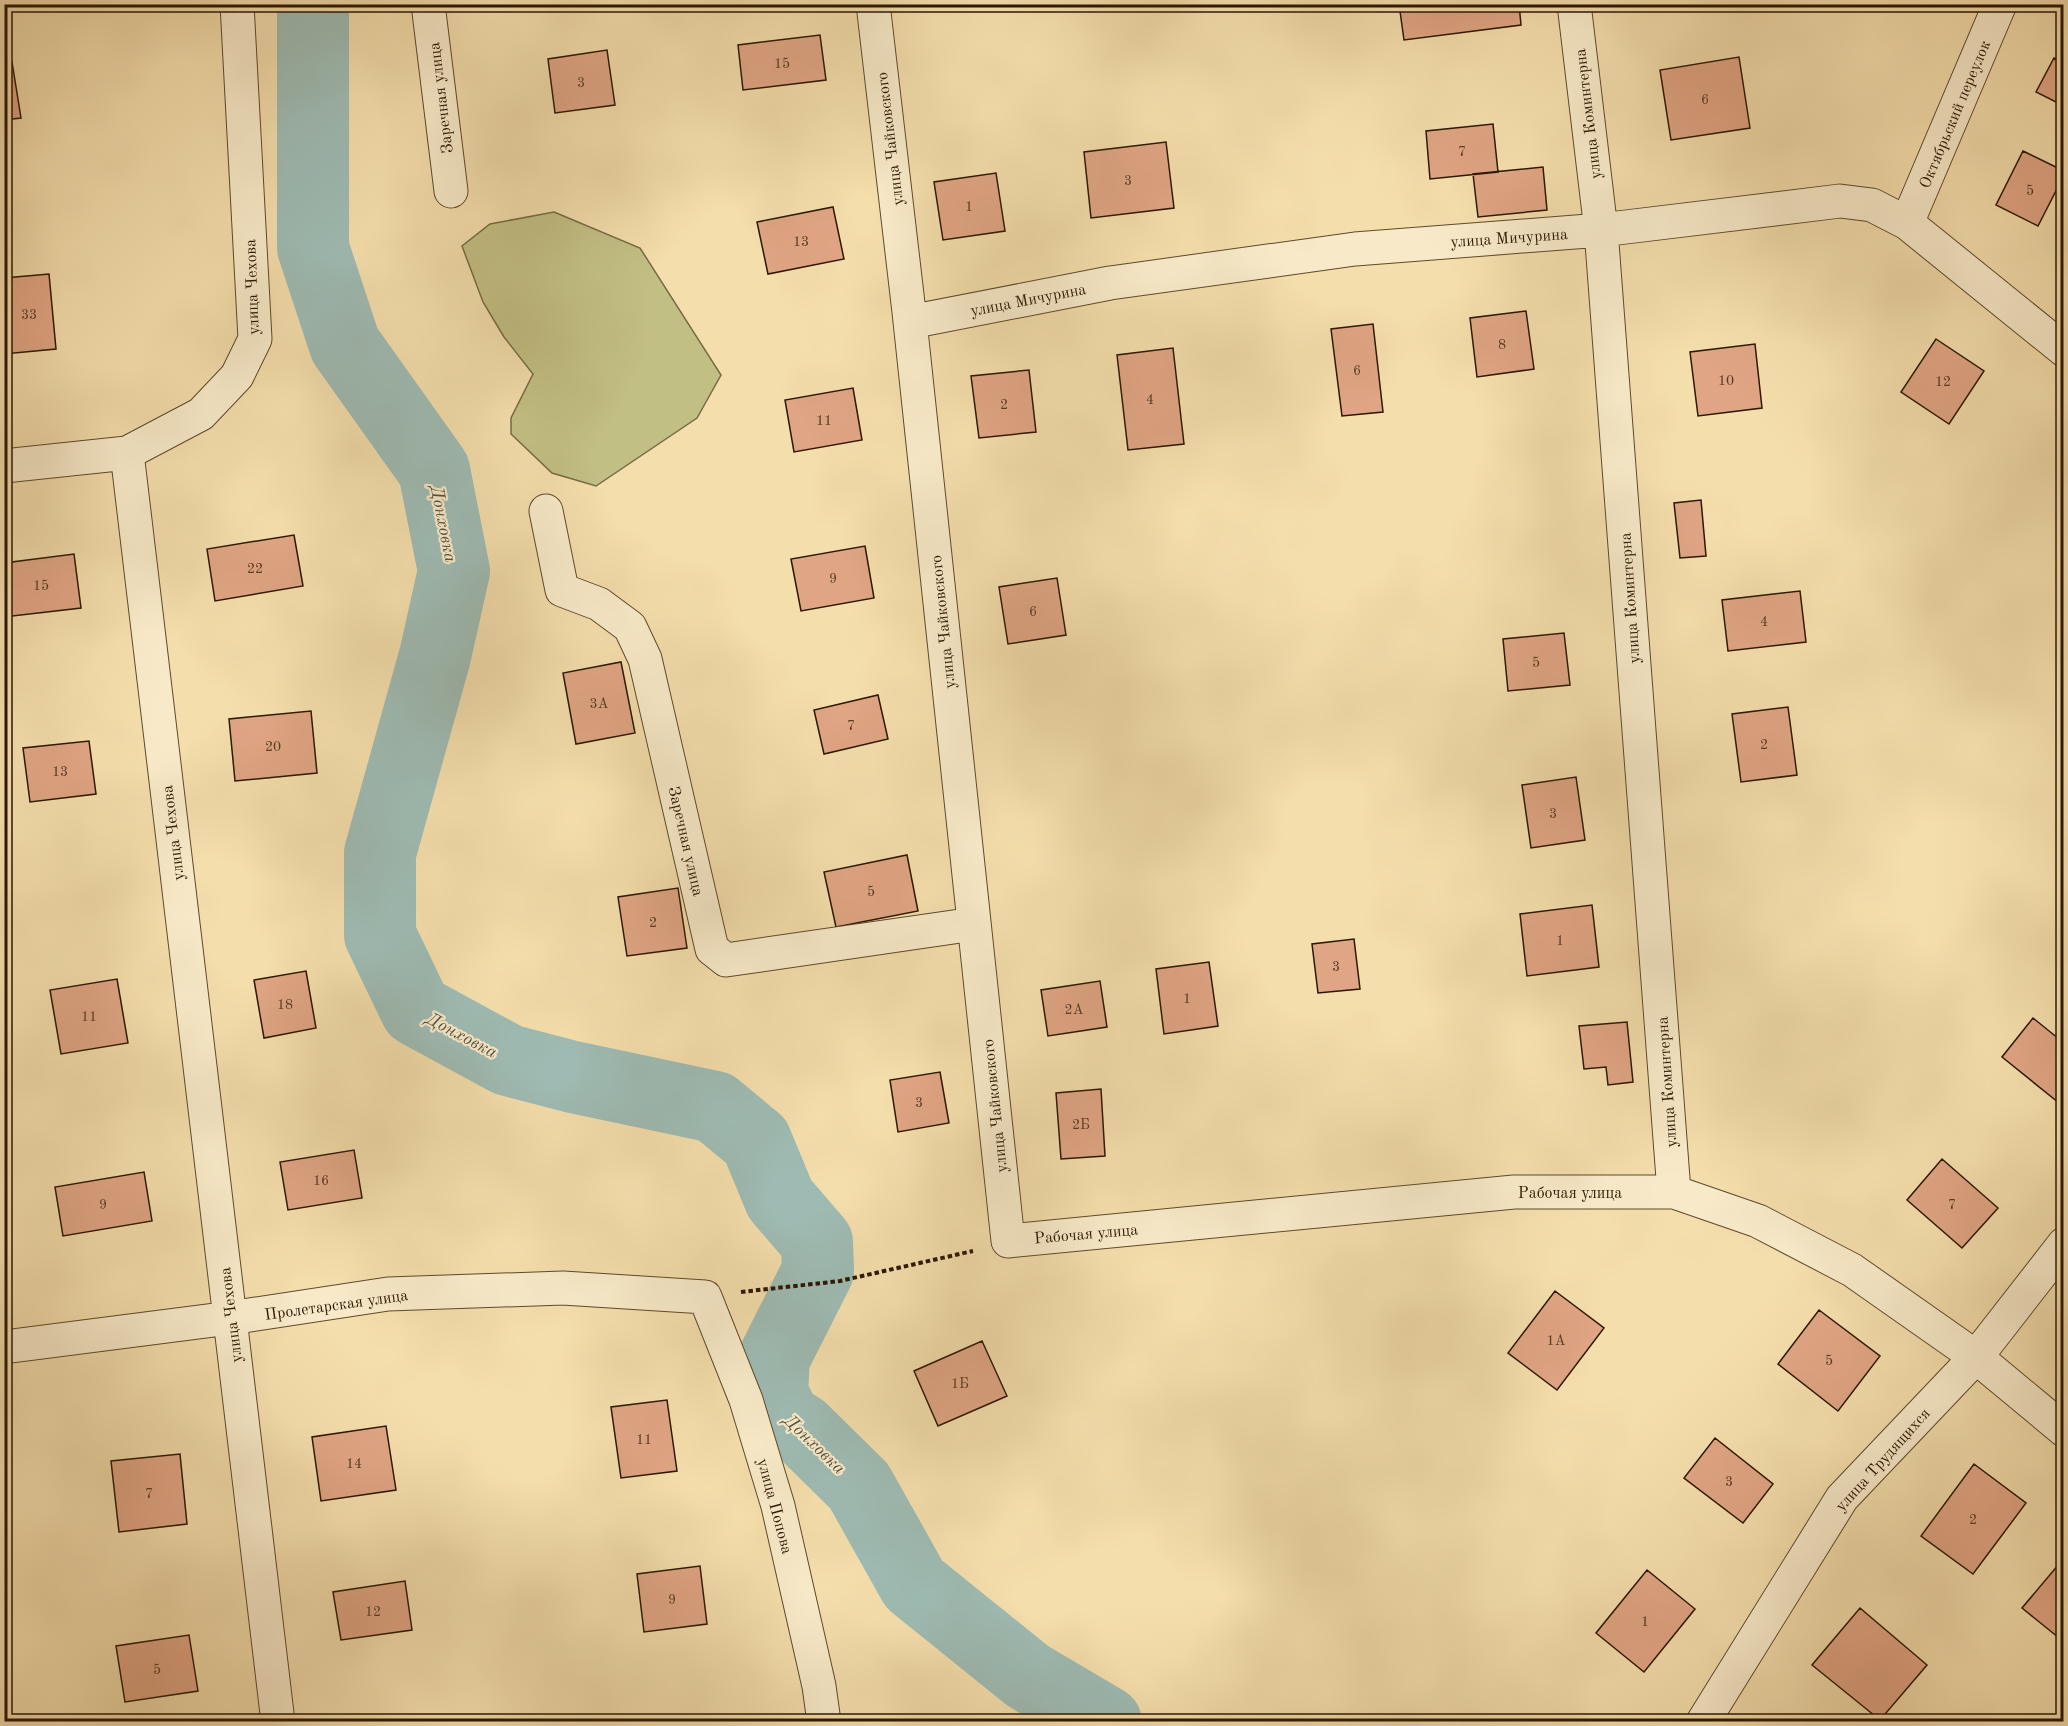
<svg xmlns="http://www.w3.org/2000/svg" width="2068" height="1726" font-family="'Old Standard TT',serif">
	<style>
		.green { fill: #c2bf84; stroke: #766b43; stroke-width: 1.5 }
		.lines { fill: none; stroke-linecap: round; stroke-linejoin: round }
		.river { stroke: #9ebbb3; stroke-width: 72 }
		.building { fill: #e0a584; stroke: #2b1702; stroke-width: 1.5 }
		.minor-casing { stroke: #5d492c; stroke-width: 35 }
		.path { stroke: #2b1702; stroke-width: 4; stroke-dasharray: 4.5 3; stroke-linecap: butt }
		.minor { stroke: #f8eac9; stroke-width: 33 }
		.labels { text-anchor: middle; stroke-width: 4.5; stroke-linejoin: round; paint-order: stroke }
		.number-label { font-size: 14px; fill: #583a22 }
		.street-label { font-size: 16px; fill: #2b1702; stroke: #f8eac9 }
		.water-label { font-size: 18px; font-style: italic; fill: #535040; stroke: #f8eac9 }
	</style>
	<rect width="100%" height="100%" fill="#f4deac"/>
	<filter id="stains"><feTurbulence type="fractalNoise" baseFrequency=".00333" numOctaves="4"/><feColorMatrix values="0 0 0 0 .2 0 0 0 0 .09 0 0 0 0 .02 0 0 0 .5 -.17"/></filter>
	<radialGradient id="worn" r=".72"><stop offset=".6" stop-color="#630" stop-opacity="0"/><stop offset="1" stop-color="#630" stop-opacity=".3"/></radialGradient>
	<path class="green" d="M 554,212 L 640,248 L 721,375 L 697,418 L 596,486 L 552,473 L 511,434 L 511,418 L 533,374 L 504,337 L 483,302 L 462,246 L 490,224 Z"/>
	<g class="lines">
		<path class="river" d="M 313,4 L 313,248 L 345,345 L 434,470 L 454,571 L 435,656 L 380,853 L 380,935 L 416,1010 L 508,1060 L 573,1077 L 715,1107 L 756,1141 L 780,1199 L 817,1242 L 818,1271 L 774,1358 L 772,1393 L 785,1419 L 801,1429 L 859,1486 L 914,1584 L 1028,1676 L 1106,1722"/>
	</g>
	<path class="building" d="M 1399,4 L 1519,4 L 1521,25 L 1404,40 Z
		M 1650,4 L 1697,4 L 1650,10 Z
		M 820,35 L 826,80 L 743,90 L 738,45 Z
		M 607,50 L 615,105 L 555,113 L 548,59 Z
		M 1739,57 L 1750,128 L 1671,140 L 1660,70 Z
		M 2054,58 L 2064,63 L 2064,106 L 2036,92 Z
		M 12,62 L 21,118 L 4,120 L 4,63 Z
		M 1493,124 L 1498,172 L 1430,179 L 1426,131 Z
		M 1166,142 L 1174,208 L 1091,218 L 1084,152 Z
		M 2023,151 L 2064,171 L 2064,175 L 2038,226 L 1996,205 Z
		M 1543,167 L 1547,210 L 1478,217 L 1473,174 Z
		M 996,173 L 1005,231 L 943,240 L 934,182 Z
		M 833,207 L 844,259 L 768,274 L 757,222 Z
		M 49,274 L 56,349 L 4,354 L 4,278 Z
		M 1526,311 L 1534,369 L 1477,377 L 1470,318 Z
		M 1373,324 L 1383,412 L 1342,416 L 1331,329 Z
		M 1936,339 L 1984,371 L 1949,424 L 1901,392 Z
		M 1755,344 L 1762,408 L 1698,416 L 1690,352 Z
		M 1173,348 L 1184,444 L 1128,450 L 1117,355 Z
		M 1029,370 L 1036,432 L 979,438 L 971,376 Z
		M 853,388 L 862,440 L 794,452 L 785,400 Z
		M 1701,500 L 1706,556 L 1680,558 L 1674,503 Z
		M 294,535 L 303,586 L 215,601 L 207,549 Z
		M 865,546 L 874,598 L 801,611 L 791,559 Z
		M 74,554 L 81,608 L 4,617 L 4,563 Z
		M 1057,578 L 1066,635 L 1008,644 L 999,587 Z
		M 1800,591 L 1806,642 L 1728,651 L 1722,600 Z
		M 1564,633 L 1570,685 L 1508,691 L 1503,639 Z
		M 621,662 L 635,733 L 576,744 L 563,673 Z
		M 878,695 L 888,739 L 824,754 L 814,710 Z
		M 1788,707 L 1797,775 L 1741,782 L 1732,714 Z
		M 311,711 L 317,773 L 235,781 L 229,719 Z
		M 89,741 L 96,794 L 30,802 L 23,748 Z
		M 1576,777 L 1585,840 L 1531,848 L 1522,785 Z
		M 907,855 L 918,911 L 836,927 L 824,872 Z
		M 678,888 L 687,948 L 627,956 L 618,897 Z
		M 1592,905 L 1599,967 L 1527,976 L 1520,914 Z
		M 1354,939 L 1360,989 L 1318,993 L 1312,944 Z
		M 1209,962 L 1218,1026 L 1164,1034 L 1156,969 Z
		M 306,971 L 316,1028 L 264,1038 L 254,980 Z
		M 117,979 L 128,1043 L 61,1054 L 50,990 Z
		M 1100,981 L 1107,1027 L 1048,1036 L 1041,990 Z
		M 2033,1018 L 2064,1043 L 2064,1107 L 2002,1057 Z
		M 1627,1022 L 1633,1082 L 1608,1085 L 1606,1067 L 1584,1069 L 1579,1026 Z
		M 940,1072 L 949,1123 L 898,1132 L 890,1080 Z
		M 1101,1089 L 1105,1156 L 1061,1159 L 1056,1093 Z
		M 354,1150 L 362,1198 L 288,1210 L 280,1162 Z
		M 1942,1159 L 1998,1208 L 1962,1248 L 1907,1200 Z
		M 144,1172 L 152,1221 L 63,1236 L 55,1187 Z
		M 1555,1291 L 1604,1328 L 1557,1390 L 1508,1353 Z
		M 1819,1310 L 1880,1356 L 1838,1411 L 1778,1364 Z
		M 982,1341 L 1007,1396 L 938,1426 L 914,1371 Z
		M 667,1400 L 677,1471 L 621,1478 L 611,1407 Z
		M 386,1426 L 396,1490 L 321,1501 L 312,1437 Z
		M 1715,1438 L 1773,1484 L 1743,1523 L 1684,1478 Z
		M 180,1454 L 187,1524 L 119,1532 L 111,1461 Z
		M 1974,1464 L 2026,1503 L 1973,1574 L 1921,1536 Z
		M 2064,1558 L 2064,1642 L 2022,1608 Z
		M 700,1566 L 707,1624 L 644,1632 L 637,1574 Z
		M 1647,1570 L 1695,1609 L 1644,1672 L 1596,1633 Z
		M 405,1581 L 412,1630 L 341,1640 L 333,1592 Z
		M 1860,1608 L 1927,1665 L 1880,1720 L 1812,1665 Z
		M 189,1635 L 198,1691 L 125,1702 L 116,1646 Z
		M 416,1715 L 417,1722 L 371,1722 Z
		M 720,1716 L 720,1722 L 678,1722 Z"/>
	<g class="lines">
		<g class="minor-casing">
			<path id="minor" d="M 237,4 L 255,339 L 237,376 L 201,414 L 127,453 L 278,1722
				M 428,4 L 451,191
				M 873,4 L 909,312 L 1008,1241 L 1514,1192 L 1674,1192 L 1758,1221 L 1852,1270 L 1976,1357 L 2064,1430
				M 1574,4 L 1601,230 L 1674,1192
				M 1907,223 L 2000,4
				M 910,322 L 1110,283 L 1355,249 L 1601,230 L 1840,201 L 1872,205 L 1907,223 L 2064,350
				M 4,466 L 127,453
				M 546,511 L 562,590 L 599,604 L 630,627 L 645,659 L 712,949 L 726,960 L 974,924
				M 4,1347 L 230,1318 L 388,1294 L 563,1288 L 705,1297 L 746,1400 L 778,1506 L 819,1686 L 824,1722
				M 1703,1722 L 1842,1498 L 1976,1357 L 2064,1244"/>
		</g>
		<path class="path" d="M 741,1292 L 840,1281 L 973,1251"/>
		<use href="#minor" class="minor"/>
	</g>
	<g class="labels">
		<g class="number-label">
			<text x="782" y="68">15</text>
			<text x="581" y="87">3</text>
			<text x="1705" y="104">6</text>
			<text x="1462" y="156">7</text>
			<text x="1128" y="185">3</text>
			<text x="2030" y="195">5</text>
			<text x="969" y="211">1</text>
			<text x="801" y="246">13</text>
			<text x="29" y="319">33</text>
			<text x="1502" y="349">8</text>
			<text x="1357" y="375">6</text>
			<text x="1726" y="385">10</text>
			<text x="1943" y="386">12</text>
			<text x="1150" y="404">4</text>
			<text x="1004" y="409">2</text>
			<text x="824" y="425">11</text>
			<text x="255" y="573">22</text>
			<text x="833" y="583">9</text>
			<text x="41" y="590">15</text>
			<text x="1033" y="616">6</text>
			<text x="1764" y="626">4</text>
			<text x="1536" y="667">5</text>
			<text x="599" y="708">3А</text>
			<text x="851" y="730">7</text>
			<text x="1764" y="749">2</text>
			<text x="273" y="751">20</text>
			<text x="60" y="776">13</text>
			<text x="1553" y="818">3</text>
			<text x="871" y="896">5</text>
			<text x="653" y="927">2</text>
			<text x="1560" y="945">1</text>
			<text x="1336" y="971">3</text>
			<text x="1187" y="1003">1</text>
			<text x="285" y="1009">18</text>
			<text x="1074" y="1014">2А</text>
			<text x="89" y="1021">11</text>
			<text x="919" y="1107">3</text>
			<text x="1081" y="1129">2Б</text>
			<text x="321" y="1185">16</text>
			<text x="103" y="1209">9</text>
			<text x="1952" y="1209">7</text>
			<text x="1556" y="1345">1А</text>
			<text x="1829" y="1365">5</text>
			<text x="960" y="1388">1Б</text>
			<text x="644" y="1444">11</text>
			<text x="354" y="1468">14</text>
			<text x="1729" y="1486">3</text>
			<text x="149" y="1498">7</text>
			<text x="1973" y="1524">2</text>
			<text x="672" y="1604">9</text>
			<text x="373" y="1616">12</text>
			<text x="1645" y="1626">1</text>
			<text x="157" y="1674">5</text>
		</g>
		<g class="street-label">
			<text transform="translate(440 98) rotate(-97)" y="6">Заречная улица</text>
			<text transform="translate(1587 114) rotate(-97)" y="6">улица Коминтерна</text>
			<text transform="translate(1954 114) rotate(-67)" y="6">Октябрьский переулок</text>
			<text transform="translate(889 139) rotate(-97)" y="6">улица Чайковского</text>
			<text transform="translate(1509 237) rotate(-4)" y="6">улица Мичурина</text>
			<text transform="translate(251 287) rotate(-92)" y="6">улица Чехова</text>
			<text transform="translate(1028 299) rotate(-11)" y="6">улица Мичурина</text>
			<text transform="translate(1629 598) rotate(-94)" y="6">улица Коминтерна</text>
			<text transform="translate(942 622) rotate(-96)" y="6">улица Чайковского</text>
			<text transform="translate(172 833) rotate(-97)" y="6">улица Чехова</text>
			<text transform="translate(687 841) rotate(77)" y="6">Заречная улица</text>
			<text transform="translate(1666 1082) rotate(-94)" y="6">улица Коминтерна</text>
			<text transform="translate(994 1106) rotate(-96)" y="6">улица Чайковского</text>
			<text x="1570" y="1198">Рабочая улица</text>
			<text transform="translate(1086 1233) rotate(-5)" y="6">Рабочая улица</text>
			<text transform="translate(336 1304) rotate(-8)" y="6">Пролетарская улица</text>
			<text transform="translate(230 1315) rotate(-97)" y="6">улица Чехова</text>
			<text transform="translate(1882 1459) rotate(-48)" y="6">улица Трудящихся</text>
			<text transform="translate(776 1506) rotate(75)" y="6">улица Попова</text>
		</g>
		<g class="water-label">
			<text transform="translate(444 524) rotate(79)" y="6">Донховка</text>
			<text transform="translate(462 1035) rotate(28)" y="6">Донховка</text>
			<text transform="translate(815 1444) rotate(44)" y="6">Донховка</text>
		</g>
	</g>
	<rect width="2068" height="1726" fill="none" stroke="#f4deac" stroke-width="24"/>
	<rect x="6" y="6" width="2056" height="1714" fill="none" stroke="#2b1702" stroke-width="3"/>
	<rect x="12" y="12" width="2044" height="1702" fill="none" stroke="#2b1702" stroke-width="1.5"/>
	<rect width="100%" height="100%" filter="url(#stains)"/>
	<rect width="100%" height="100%" fill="url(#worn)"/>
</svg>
